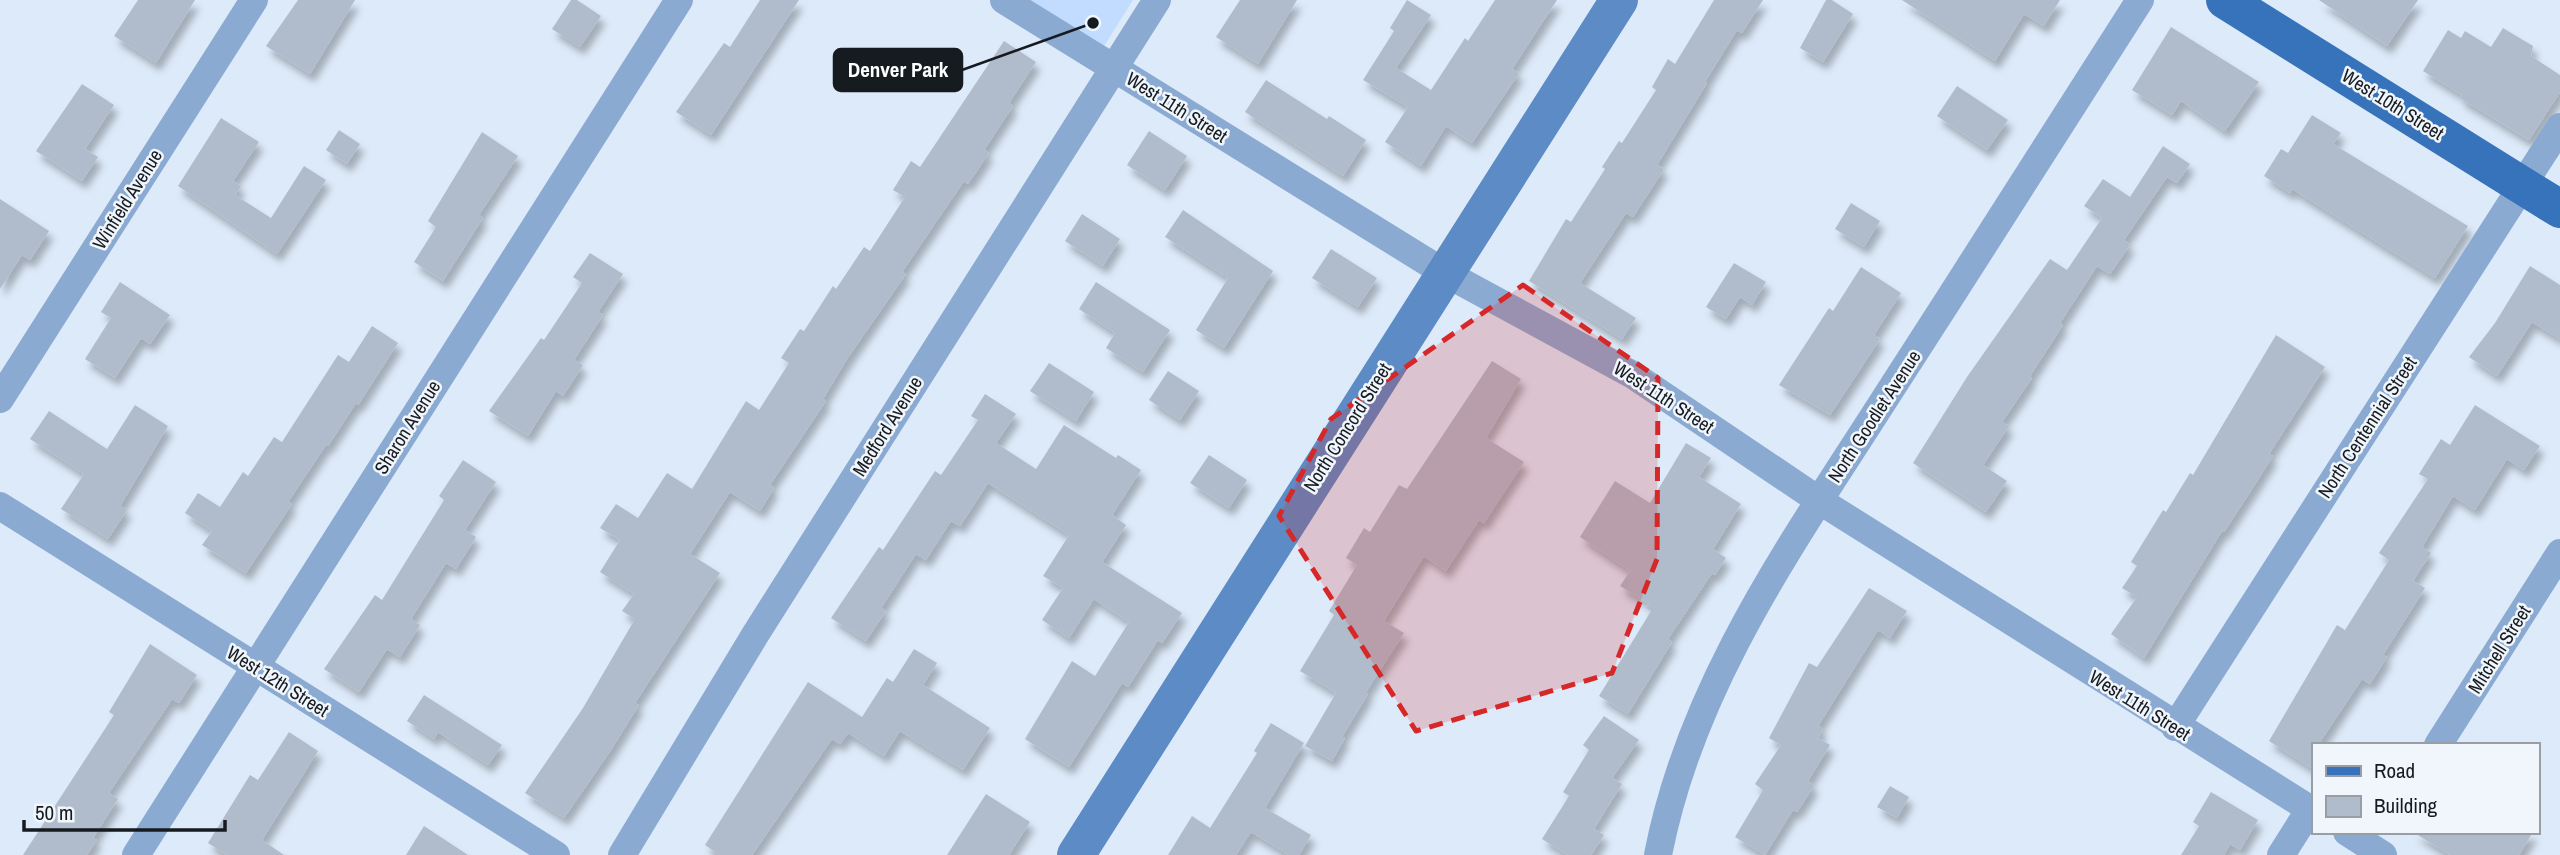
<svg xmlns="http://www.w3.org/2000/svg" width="2560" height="855" font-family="'Archivo Narrow',sans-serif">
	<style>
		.green { fill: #c1dcfe }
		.building { fill: #b0bccb; filter: url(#shadow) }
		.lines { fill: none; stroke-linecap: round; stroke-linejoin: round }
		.minor { stroke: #8baad2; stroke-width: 28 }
		.secondary { stroke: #5c8bc5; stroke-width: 38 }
		.primary { stroke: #3773ba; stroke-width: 38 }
		.marked { fill: #d62828; fill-opacity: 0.2; stroke: #d62828; stroke-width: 5; stroke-dasharray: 14 9; stroke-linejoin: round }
		.labels { text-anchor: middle; stroke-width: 5; stroke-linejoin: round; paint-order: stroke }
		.street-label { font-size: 19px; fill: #161b20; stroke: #f1f6fc }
		.leader { fill: none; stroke: #161b20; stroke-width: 2.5 }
		.callout-dot { fill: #161b20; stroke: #f1f6fc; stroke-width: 2.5 }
		.callout { fill: #161b20; stroke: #161b20; stroke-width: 2.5 }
		.callout-label { font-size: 21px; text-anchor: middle; font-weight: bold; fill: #fff }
	</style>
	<defs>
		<filter id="shadow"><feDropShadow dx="4.5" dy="8" stdDeviation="3.5" flood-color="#0004"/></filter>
	</defs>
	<rect width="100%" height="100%" fill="#ddeaf9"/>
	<path class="green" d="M 1031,0 L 1133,0 L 1104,46 Z"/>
	<path class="building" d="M 138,0 L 195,0 L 156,63 L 114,36 Z
		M 298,0 L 355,0 L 310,74 L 266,46 Z
		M 571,0 L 577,0 L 601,16 L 580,47 L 552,29 Z
		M 760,0 L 799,0 L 711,135 L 676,112 L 724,43 L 730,47 Z
		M 1240,0 L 1297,0 L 1258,64 L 1216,37 Z
		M 1407,0 L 1431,15 L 1396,68 L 1431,90 L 1465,38 L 1468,41 L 1495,0 L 1557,0 L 1512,69 L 1519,73 L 1472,143 L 1446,126 L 1421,166 L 1385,142 L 1408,107 L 1363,80 L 1394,31 L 1390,28 Z
		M 1714,0 L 1763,0 L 1742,33 L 1737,30 L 1705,82 L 1707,83 L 1657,165 L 1664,169 L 1633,217 L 1626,213 L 1580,283 L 1636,318 L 1622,339 L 1529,281 L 1566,219 L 1571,222 L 1605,169 L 1602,167 L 1619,141 L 1622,143 L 1656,90 L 1652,87 L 1668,59 L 1675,64 Z
		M 1826,0 L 1832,0 L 1853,14 L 1823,62 L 1800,48 Z
		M 1902,0 L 2060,0 L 2044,26 L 2024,14 L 1995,61 Z
		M 2319,0 L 2418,0 L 2387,46 Z
		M 2171,27 L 2259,82 L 2225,131 L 2181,101 L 2172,115 L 2132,90 Z
		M 2503,28 L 2533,46 L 2531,56 L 2560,75 L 2560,92 L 2529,140 L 2460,98 L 2462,95 L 2423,71 L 2448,30 L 2461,38 L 2465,31 L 2491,47 Z
		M 1004,41 L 1036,62 L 1009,103 L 1013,106 L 984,150 L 989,153 L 968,184 L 964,181 L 902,272 L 906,274 L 847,359 L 823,399 L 826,401 L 770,485 L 774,488 L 760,511 L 730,492 L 690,554 L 720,573 L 635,703 L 639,705 L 611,750 L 564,818 L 525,793 L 583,708 L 635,619 L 622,611 L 634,594 L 600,572 L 620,540 L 600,528 L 616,504 L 638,518 L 667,473 L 692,489 L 746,401 L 759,410 L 789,363 L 781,358 L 800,329 L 804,331 L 833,286 L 836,289 L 864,247 L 870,251 L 905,197 L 893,190 L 911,161 L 920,167 Z
		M 1266,80 L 1327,119 L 1329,116 L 1366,140 L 1343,176 L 1245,112 Z
		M 82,84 L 114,105 L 85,149 L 98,157 L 82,181 L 36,151 Z
		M 1957,86 L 2008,120 L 1987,150 L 1937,116 Z
		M 2312,115 L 2341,133 L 2333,144 L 2468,226 L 2435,278 L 2292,189 L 2290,193 L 2264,176 L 2281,149 L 2288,153 Z
		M 221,118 L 259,142 L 233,181 L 241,186 L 235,195 L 271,218 L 304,166 L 326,180 L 277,254 L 178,186 Z
		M 339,130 L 360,144 L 347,164 L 326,150 Z
		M 1149,131 L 1187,156 L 1165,190 L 1127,165 Z
		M 482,132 L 518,156 L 479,215 L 483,218 L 443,281 L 414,262 L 436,227 L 428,221 Z
		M 2163,146 L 2190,164 L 2177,183 L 2167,177 L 2124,240 L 2130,245 L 2110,274 L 2097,266 L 2060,323 L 2063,325 L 2030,376 L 2032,378 L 2002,422 L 2009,426 L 1983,465 L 2007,481 L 1986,512 L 1913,463 L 1967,377 L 2050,259 L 2067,270 L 2102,218 L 2084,206 L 2103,179 L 2130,197 Z
		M 0,199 L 49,231 L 30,260 L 22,255 L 0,289 Z
		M 1851,203 L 1880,221 L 1864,247 L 1835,229 Z
		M 1183,210 L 1273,271 L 1224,348 L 1196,330 L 1228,278 L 1165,237 Z
		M 1082,214 L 1120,239 L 1103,266 L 1065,241 Z
		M 1331,249 L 1377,278 L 1358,307 L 1312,278 Z
		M 590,253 L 623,274 L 598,312 L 603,315 L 574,360 L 583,365 L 563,396 L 556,391 L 528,436 L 489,411 L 541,338 L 544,340 L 582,283 L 573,277 Z
		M 1734,263 L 1766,282 L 1752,305 L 1740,297 L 1726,319 L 1706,307 Z
		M 2530,266 L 2560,285 L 2560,339 L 2532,322 L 2497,376 L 2469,357 L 2495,323 Z
		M 1861,267 L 1901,293 L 1874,335 L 1880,339 L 1830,415 L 1779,385 L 1829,308 L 1833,311 Z
		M 120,282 L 170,315 L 150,344 L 141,338 L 115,378 L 85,359 L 111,318 L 101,312 Z
		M 1096,282 L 1170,330 L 1143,372 L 1106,348 L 1115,333 L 1079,309 Z
		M 372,326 L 398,343 L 358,405 L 356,403 L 328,446 L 326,445 L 288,502 L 292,504 L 246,573 L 202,545 L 212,531 L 185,513 L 198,493 L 220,507 L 243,472 L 248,476 L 274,437 L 282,442 L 338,355 L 349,362 Z
		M 2276,335 L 2325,367 L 2269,454 L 2273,456 L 2256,483 L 2224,532 L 2222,531 L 2144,658 L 2111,634 L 2137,597 L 2122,588 L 2137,566 L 2131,562 L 2163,510 L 2166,512 L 2190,473 L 2193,475 Z
		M 1492,361 L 1521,379 L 1486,438 L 1524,462 L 1484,523 L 1479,520 L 1446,571 L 1424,556 L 1384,621 L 1404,633 L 1366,692 L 1368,694 L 1342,737 L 1345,738 L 1332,761 L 1305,746 L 1336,693 L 1300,671 L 1334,615 L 1329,611 L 1357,565 L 1346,558 L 1364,528 L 1370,532 L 1399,485 L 1407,489 Z
		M 1049,363 L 1094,392 L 1076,421 L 1030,391 Z
		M 1168,371 L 1199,391 L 1180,420 L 1149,400 Z
		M 985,394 L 1016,414 L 996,443 L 1036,469 L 1064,425 L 1116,458 L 1118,455 L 1141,470 L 1112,515 L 1126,525 L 1102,562 L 1182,613 L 1162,643 L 1158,640 L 1128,687 L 1122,683 L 1069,767 L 1025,739 L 1072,661 L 1095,676 L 1129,622 L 1094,599 L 1069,638 L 1042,620 L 1063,588 L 1043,576 L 1069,535 L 988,483 L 960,526 L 951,521 L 926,560 L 916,554 L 881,608 L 886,611 L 866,641 L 831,618 L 879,547 L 883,550 L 935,471 L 941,475 L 978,420 L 971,416 Z
		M 135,405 L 168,426 L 120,506 L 127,510 L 108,539 L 61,509 L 84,474 L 30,439 L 49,411 L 107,449 Z
		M 2475,405 L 2540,446 L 2524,470 L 2507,459 L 2475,510 L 2453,496 L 2422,547 L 2431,553 L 2413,581 L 2425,588 L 2383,655 L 2387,657 L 2370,684 L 2362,679 L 2318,745 L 2313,745 L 2313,769 L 2269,741 L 2337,625 L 2345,630 L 2389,560 L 2379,553 L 2428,479 L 2419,474 L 2441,439 L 2450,445 Z
		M 1686,443 L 1711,458 L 1699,477 L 1741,504 L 1713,549 L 1726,558 L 1715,575 L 1712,573 L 1668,639 L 1672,642 L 1628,714 L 1599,696 L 1651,611 L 1646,608 L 1649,604 L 1620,586 L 1630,571 L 1580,537 L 1615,481 L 1650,503 Z
		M 1209,455 L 1247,480 L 1229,508 L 1190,483 Z
		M 463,460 L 496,482 L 465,530 L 476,537 L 456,569 L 446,563 L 411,619 L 420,625 L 400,657 L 387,649 L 359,692 L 324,669 L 375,595 L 382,600 L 444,500 L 439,496 Z
		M 1869,588 L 1907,611 L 1890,638 L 1878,630 L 1818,726 L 1823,729 L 1818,738 L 1830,745 L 1808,781 L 1814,786 L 1797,812 L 1793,810 L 1765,855 L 1735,837 L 1763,790 L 1755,784 L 1781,745 L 1769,738 L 1809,663 L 1817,667 Z
		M 150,644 L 197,675 L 179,703 L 172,699 L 109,793 L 118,799 L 93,838 L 97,840 L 87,855 L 23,855 L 114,715 L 109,712 Z
		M 914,649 L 937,663 L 923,685 L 990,728 L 963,770 L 900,731 L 884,756 L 848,733 L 840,744 L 832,739 L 752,855 L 720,855 L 705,845 L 808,682 L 862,717 L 887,678 L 893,682 Z
		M 424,695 L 502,745 L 488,765 L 438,732 L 434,739 L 407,721 Z
		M 1604,716 L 1639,740 L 1612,778 L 1622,784 L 1594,829 L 1604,835 L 1591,855 L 1568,855 L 1542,839 L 1569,796 L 1563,792 L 1589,750 L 1583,745 Z
		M 1271,723 L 1304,743 L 1265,808 L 1311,835 L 1299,855 L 1289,855 L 1251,832 L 1236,855 L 1168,855 L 1192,816 L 1210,828 L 1257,753 L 1254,751 Z
		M 289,732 L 318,751 L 262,840 L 284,855 L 227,855 L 208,843 L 250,775 L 258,780 Z
		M 1890,786 L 1909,797 L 1897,818 L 1877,807 Z
		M 2211,792 L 2258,820 L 2240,850 L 2230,844 L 2224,855 L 2181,855 L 2199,826 L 2193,822 Z
		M 986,794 L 1030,822 L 1009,855 L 947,855 Z
		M 424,826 L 468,855 L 406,855 Z
		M 2413,832 L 2533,832 L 2519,855 L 2450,855 Z"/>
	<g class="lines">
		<path class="minor" d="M 1004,0 L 1445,273 L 1633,375 L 1820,501 L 2313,811
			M 0,399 L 254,0
			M 0,506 L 556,855
			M 2175,727 L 2560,127
			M 2438,745 L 2560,553
			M 2347,832 L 2383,855
			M 136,855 L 679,0
			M 622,855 L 755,635 L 1157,0
			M 1658,855 C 1691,684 1792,544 1884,400 C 1970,267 2055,133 2140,0
			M 2281,855 L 2310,809"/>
		<path class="secondary" d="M 1076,855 L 1619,0"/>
		<path class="primary" d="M 2225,0 L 2560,209"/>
	</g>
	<path class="marked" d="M 1523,285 L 1658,378 L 1657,559 L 1612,673 L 1416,731 L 1279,516 L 1331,419 Z"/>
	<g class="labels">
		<g class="street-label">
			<text transform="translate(2393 104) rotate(32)" y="7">West 10th Street</text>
			<text transform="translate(1177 107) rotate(32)" y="7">West 11th Street</text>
			<text transform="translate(127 199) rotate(-58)" y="7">Winfield Avenue</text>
			<text transform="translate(1664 397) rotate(33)" y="7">West 11th Street</text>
			<text transform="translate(1874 416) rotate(-57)" y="7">North Goodlet Avenue</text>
			<text transform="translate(887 426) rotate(-58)" y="7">Medford Avenue</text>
			<text transform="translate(407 427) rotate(-58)" y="7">Sharon Avenue</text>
			<text transform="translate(1347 427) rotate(-58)" y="7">North Concord Street</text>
			<text transform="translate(2367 427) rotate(-57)" y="7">North Centennial Street</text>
			<text transform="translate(2499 649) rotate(-58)" y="7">Mitchell Street</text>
			<text transform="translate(278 681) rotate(32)" y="7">West 12th Street</text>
			<text transform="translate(2140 705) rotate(32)" y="7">West 11th Street</text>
		</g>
	</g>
	<path class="leader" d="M1093 23L962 70"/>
	<circle class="callout-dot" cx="1093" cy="23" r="7"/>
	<rect class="callout" x="834" y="49" width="128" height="42" rx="7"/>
	<g class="callout-label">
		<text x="898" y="77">Denver Park</text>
	</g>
	<rect x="2312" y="743" width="228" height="91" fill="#f1f6fc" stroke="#999ea4" stroke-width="2"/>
	<rect x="2326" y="766" width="35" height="10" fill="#3773ba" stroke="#999ea4" stroke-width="2"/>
	<text x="2374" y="778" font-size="21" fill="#161b20">Road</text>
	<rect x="2326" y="796" width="35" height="21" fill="#b0bccb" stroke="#999ea4" stroke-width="2"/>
	<text x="2374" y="813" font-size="21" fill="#161b20">Building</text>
	<path d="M24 820v10h201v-10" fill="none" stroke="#161b20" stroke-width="3.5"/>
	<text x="35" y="820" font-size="21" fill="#161b20" stroke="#f1f6fc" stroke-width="5" paint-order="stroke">50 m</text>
</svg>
